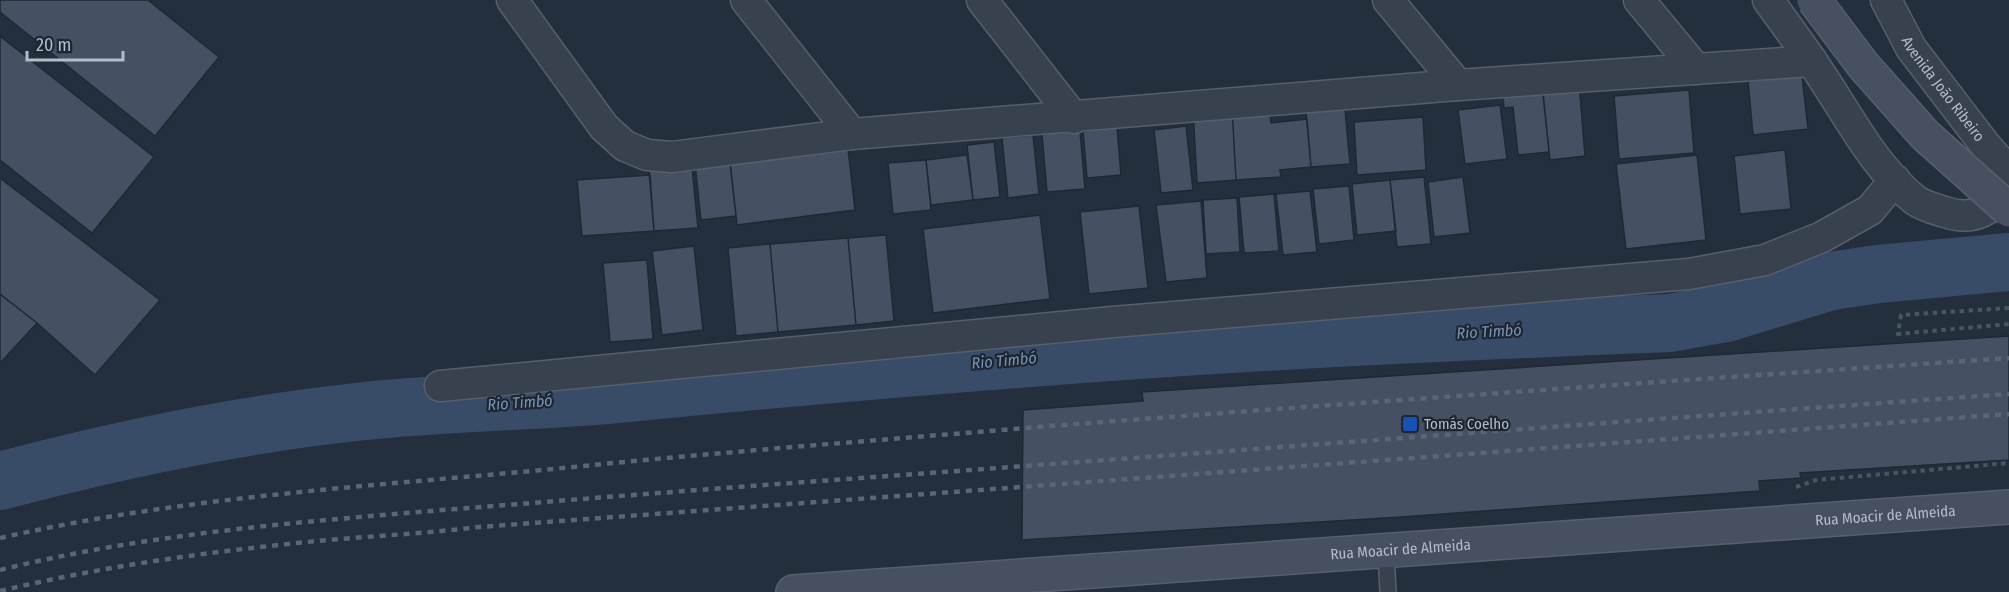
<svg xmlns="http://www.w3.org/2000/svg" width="2009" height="592" font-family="'Fira Sans Condensed',sans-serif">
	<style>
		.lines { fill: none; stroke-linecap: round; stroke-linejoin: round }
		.river { stroke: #394c67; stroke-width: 58 }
		.building { fill: #455162; stroke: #1f2835; stroke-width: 1.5 }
		.lane-casing { stroke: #565f6c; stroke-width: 18 }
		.street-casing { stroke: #565f6c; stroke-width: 33 }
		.secondary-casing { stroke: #565f6c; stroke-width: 36 }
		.path { stroke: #44595c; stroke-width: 4; stroke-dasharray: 4.5 4.5; stroke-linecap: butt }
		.lane { stroke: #38414e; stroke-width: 15 }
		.street { stroke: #38414e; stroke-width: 30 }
		.secondary { stroke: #465061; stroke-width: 33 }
		.rail { stroke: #5a6575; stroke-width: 4.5; stroke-dasharray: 6 6; stroke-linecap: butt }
		.secondary-bridge-casing { stroke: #565f6c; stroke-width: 36; stroke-linecap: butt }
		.secondary-bridge { stroke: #465061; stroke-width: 33 }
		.transit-dot { fill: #1a4fb4; stroke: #1d2633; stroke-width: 2 }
		.labels { text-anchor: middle; stroke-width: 4.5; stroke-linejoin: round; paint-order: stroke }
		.street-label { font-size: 15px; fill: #b4bcc9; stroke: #1d2633 }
		.poi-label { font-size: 15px; fill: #b4bcc9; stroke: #1d2633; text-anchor: start }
		.water-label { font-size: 16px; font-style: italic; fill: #7c92b1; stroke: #1d2633 }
	</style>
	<rect width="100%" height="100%" fill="#242f3e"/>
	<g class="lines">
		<path class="river" d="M 0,481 C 117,450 236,425 356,412 C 443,402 530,402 617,394 C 844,372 1071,353 1299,340 C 1423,333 1547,328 1670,323 L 1726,313 L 1831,281 L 1878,274 L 2009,262"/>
	</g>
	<path class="building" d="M 0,0 L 148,0 L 219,57 L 155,136 L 0,12 Z
		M 0,36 L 154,157 L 92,233 L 0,160 Z
		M 1802,76 L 1808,129 L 1753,135 L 1748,81 Z
		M 1542,82 L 1549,152 L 1518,155 L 1513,107 L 1504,108 L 1502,86 Z
		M 1579,82 L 1585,156 L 1550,160 L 1542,86 Z
		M 1689,90 L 1694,153 L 1619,159 L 1614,96 Z
		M 1269,105 L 1271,123 L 1307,119 L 1311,167 L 1280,170 L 1281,177 L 1236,180 L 1232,107 Z
		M 1500,105 L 1507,159 L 1465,164 L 1458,110 Z
		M 1232,107 L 1236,180 L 1197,183 L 1193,109 Z
		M 1345,109 L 1350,164 L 1311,167 L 1306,112 Z
		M 1423,117 L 1426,170 L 1357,175 L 1354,122 Z
		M 1186,126 L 1193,190 L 1161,193 L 1154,130 Z
		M 1117,127 L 1121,175 L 1087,178 L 1083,131 Z
		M 1080,131 L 1085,189 L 1047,192 L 1042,134 Z
		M 1033,135 L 1039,194 L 1008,198 L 1002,138 Z
		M 847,140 L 855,210 L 737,225 L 729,154 Z
		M 994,142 L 1000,197 L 973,200 L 967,145 Z
		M 1785,150 L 1791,209 L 1740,214 L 1734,156 Z
		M 967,155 L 973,200 L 931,205 L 926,160 Z
		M 1697,155 L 1706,240 L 1626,249 L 1616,164 Z
		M 926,160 L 931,210 L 893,214 L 888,163 Z
		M 730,161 L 736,216 L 701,220 L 695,164 Z
		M 692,167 L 698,228 L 654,231 L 649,171 Z
		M 650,175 L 654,231 L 582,236 L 577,180 Z
		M 1424,177 L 1431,244 L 1397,247 L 1390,180 Z
		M 1463,177 L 1470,233 L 1434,237 L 1428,182 Z
		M 0,178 L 160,300 L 95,375 L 37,323 L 0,294 Z
		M 1390,180 L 1396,231 L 1357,235 L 1352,184 Z
		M 1349,186 L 1354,240 L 1319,244 L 1313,189 Z
		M 1310,191 L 1317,252 L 1283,255 L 1276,194 Z
		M 1274,194 L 1279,251 L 1244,253 L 1239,197 Z
		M 1237,198 L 1240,252 L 1206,254 L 1203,200 Z
		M 1201,201 L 1207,278 L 1166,282 L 1156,205 Z
		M 1139,206 L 1148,288 L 1089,294 L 1080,212 Z
		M 1040,215 L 1050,299 L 933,313 L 923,229 Z
		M 886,235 L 894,321 L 856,325 L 848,238 Z
		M 848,238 L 856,325 L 778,332 L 770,244 Z
		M 770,244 L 778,332 L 736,336 L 728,248 Z
		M 694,246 L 703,330 L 662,335 L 652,251 Z
		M 647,260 L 653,339 L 610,342 L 603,263 Z
		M 0,294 L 37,323 L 0,363 Z
		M 2009,336 L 2009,460 L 1800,473 L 1801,478 L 1759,481 L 1760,491 L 1401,517 L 1022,540 L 1023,410 L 1143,401 L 1142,392 Z"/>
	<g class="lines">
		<g class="lane-casing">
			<path id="lane" d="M 1386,552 L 1388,592"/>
		</g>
		<g class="street-casing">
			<g id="street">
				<path d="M 512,0 L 604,127 L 625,146 L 647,155 L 672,157 L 852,134 L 1458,85 L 1812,61"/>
				<path d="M 746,0 L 852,134"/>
				<path d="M 982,0 L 1074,118"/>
				<path d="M 1388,0 L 1458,85"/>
				<path d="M 1639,0 L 1696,69"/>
				<path d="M 1768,0 C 1786,25 1805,50 1821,75 C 1849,117 1875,168 1915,200 C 1923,206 1935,209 1945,212 C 1974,222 1994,210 2009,184"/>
				<path id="s1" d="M 1886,0 L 1911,48 L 1986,146 L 2009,172"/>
				<path d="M 440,386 L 1113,322 L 1689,274 L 1765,260 L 1822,237 L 1870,210 L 1895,180"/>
			</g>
		</g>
		<g class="secondary-casing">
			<g id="secondary">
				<path id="s2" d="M 793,592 L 2009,507"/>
			</g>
		</g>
		<path class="path" d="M 2009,308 L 1901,315 L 1898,334 L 2009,324
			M 1796,487 L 1816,480 L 2009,463"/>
		<use href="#lane" class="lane"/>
		<use href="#street" class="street"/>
		<use href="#secondary" class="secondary"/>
		<path class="rail" d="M 0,538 C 199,493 401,485 603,464 C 748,450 893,439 1038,427 C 1361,402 1685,380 2009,358
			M 0,570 C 141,535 287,523 431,511 C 556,501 681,491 806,482 C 1207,453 1608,422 2009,394
			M 0,591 C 92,569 185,555 279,545 C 346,537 413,535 479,527 L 2009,414"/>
		<g class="secondary-bridge-casing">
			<path id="secondary-bridge" d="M 1814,0 L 1863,65 L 1925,135 L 2009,210"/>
		</g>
		<use href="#secondary-bridge" class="secondary-bridge"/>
	</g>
	<rect class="transit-dot" x="1402" y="416" width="16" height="16" rx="3"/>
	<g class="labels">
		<g class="street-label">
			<text dy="5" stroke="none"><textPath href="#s1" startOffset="106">Avenida João Ribeiro</textPath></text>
			<text dy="5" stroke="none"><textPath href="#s2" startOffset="1095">Rua Moacir de Almeida</textPath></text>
			<text dy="5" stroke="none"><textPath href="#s2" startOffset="609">Rua Moacir de Almeida</textPath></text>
		</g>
		<g class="poi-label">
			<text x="1424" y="429">Tomás Coelho</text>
		</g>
		<g class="water-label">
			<text transform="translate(1489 331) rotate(-3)" y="6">Rio Timbó</text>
			<text transform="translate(1004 360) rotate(-5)" y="6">Rio Timbó</text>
			<text transform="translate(520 402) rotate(-4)" y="6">Rio Timbó</text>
		</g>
	</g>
	<path d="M27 51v9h96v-9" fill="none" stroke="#b4bcc9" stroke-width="3"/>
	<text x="36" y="51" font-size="18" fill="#b4bcc9" stroke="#1d2633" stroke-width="4.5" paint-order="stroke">20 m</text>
</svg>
